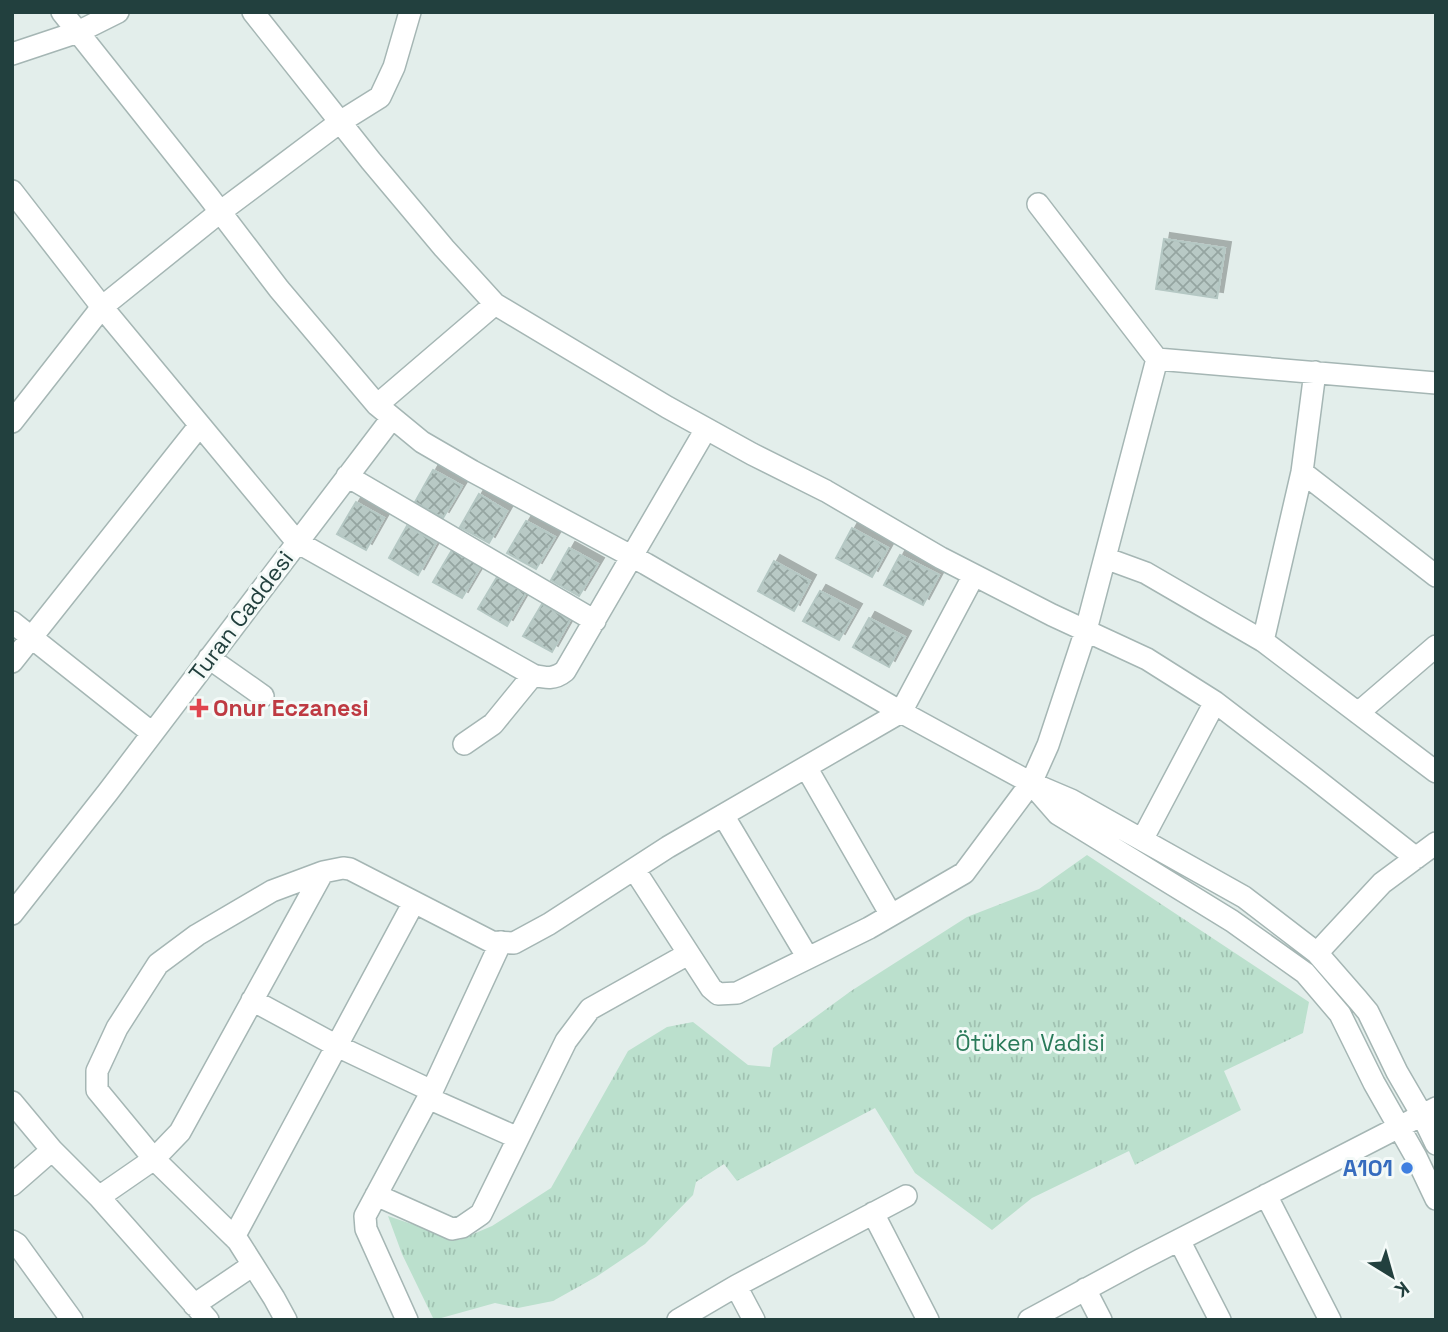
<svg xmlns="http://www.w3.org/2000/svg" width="1448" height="1332" font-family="'Space Grotesk',sans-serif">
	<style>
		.park { fill: url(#park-tufts) }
		.building { fill: url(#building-cross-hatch); stroke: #b5c8c4; stroke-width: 2; filter: url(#shadow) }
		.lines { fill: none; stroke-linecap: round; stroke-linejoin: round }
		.minor-casing { stroke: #a5b6b4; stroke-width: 24 }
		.minor { stroke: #fff; stroke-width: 21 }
		.health-dot { fill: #e0444e; stroke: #f4faf8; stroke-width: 2.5 }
		.shop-dot { fill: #3f7fe0; stroke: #f4faf8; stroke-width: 2.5 }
		.labels { text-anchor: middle; stroke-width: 6; stroke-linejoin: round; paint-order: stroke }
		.street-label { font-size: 23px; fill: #22403e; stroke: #f4faf8 }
		.health-label { font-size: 23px; font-weight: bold; fill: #be3a42; stroke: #f4faf8; text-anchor: start }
		.park-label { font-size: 23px; fill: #297a59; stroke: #f4faf8 }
		.shop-label { font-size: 23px; font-weight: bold; fill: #366cbe; stroke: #f4faf8; text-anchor: end }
	</style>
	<defs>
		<pattern id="park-tufts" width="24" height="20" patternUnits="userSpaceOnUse" patternTransform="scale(1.75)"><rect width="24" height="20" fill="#bbe0cd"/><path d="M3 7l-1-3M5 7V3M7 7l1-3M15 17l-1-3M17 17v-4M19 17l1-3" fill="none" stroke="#a0c1b1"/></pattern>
		<pattern id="building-cross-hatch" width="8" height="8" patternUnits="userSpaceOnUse" patternTransform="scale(1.75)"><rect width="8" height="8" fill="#b8c9c5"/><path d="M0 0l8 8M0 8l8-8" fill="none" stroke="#95a5a1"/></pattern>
		<filter id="shadow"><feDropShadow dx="6" dy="-6" stdDeviation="0" flood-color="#0004"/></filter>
	</defs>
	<rect width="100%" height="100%" fill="#e3eeeb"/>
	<path class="park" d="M 1087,855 L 1309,1002 L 1303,1033 L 1224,1071 L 1241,1110 L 1135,1165 L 1129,1151 L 1032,1198 L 992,1230 L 915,1173 L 875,1108 L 737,1181 L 724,1164 L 696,1182 L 693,1195 L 645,1244 L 596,1277 L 553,1301 L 518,1308 L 495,1303 L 434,1320 L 402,1254 L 388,1216 L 459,1240 L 492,1226 L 551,1188 L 628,1051 L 667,1027 L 693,1022 L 748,1065 L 770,1067 L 773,1048 L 851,991 L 967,917 L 1039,889 Z"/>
	<path class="building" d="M 1164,239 L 1225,248 L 1217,298 L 1156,289 Z
		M 433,470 L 462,486 L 443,518 L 415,502 Z
		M 479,494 L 507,511 L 489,543 L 460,527 Z
		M 356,502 L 384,518 L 366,550 L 337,534 Z
		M 526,521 L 555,537 L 536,569 L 507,553 Z
		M 407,526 L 436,543 L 418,575 L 389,558 Z
		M 852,528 L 888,548 L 872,577 L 836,558 Z
		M 569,548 L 598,564 L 579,596 L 551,580 Z
		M 452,550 L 481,566 L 462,598 L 433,582 Z
		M 900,555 L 939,575 L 923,605 L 884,585 Z
		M 774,561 L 810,581 L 794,611 L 758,591 Z
		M 497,577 L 526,593 L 507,626 L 478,609 Z
		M 820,591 L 856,610 L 839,640 L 803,621 Z
		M 542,604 L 570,620 L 552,652 L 523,636 Z
		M 869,618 L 905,637 L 889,667 L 853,647 Z"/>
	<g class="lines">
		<g class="minor-casing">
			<path id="minor" d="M 62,12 L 209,197 L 279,289 L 377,405 L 422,442 L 472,471 L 646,564 L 901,712 L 1031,783 L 1071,800 L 1244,897 L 1317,953 L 1358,1000 L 1368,1012 L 1397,1072 L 1422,1115 L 1436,1144
				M 253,12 L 371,161 L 444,248 L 495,304 L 667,407 L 752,454 L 826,491 L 941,558 L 1052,615 L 1147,659 L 1215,702 L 1313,777 L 1416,858
				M 12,54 L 78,32 L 118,12
				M 12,191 L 102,307 L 297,542 L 533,675 C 546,678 554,680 565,671 L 706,429
				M 1157,359 L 1436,383
				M 377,405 L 495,304
				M 12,422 L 102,307 L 220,212 L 340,122 L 380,97 L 394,67 L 410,12
				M 1302,472 L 1436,576
				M 347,476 L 595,621
				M 1105,558 L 1146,573 L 1263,641 L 1436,772
				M 12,622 L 152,733
				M 1263,641 L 1302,472 L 1315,372
				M 209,658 L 263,696
				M 12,662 L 200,425
				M 1358,713 L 1436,646
				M 464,744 L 493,724 L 533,675
				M 806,767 L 891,915
				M 1037,790 L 1058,814 L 1232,921 L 1305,973 L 1340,1014 L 1374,1083 L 1416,1157 L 1436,1199
				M 723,815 L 808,958
				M 1142,840 L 1215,702
				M 634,869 L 711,988 L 718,994 L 737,993 L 869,928 L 964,873 L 1031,783 L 1048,745 L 1086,630 L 1157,359 L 1038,204
				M 12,914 L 108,792 L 392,418
				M 1317,953 L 1382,883 L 1436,843
				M 252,1000 L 337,1046 L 432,1091
				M 428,1098 L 518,1138
				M 12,1102 L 52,1150 L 99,1197 L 208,1320
				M 12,1185 L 52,1150
				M 376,1195 L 452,1229 L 462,1227 L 481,1214 L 566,1041 L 590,1009 L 688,954
				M 1266,1195 L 1330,1320
				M 99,1197 L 154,1159 L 180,1132 L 323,872
				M 873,1213 L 928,1320
				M 234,1237 L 414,902
				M 1179,1240 L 1220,1320
				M 12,1241 L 17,1244 L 72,1320
				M 736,1286 L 754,1320
				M 1085,1289 L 1101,1320
				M 194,1305 L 253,1265
				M 286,1320 L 274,1298 L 238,1241 L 154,1159 L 97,1090 L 97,1071 L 117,1028 L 158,964 L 197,935 L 272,891 L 323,872 L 343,868 L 350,869 L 492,942 L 514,943 L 549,924 L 668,847 L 901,712 L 974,575
				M 407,1320 L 366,1229 L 365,1216 L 432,1091 L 501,942
				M 678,1320 L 736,1286 L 906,1196
				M 1029,1320 L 1140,1260 L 1436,1108"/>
		</g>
		<use href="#minor" class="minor"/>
	</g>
	<path class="health-dot" d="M195.5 697.5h7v7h7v7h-7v7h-7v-7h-7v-7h7z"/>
	<circle class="shop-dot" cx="1407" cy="1168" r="7"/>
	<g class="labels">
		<g class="street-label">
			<text transform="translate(241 616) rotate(-53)" y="8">Turan Caddesi</text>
		</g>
		<g class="health-label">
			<text x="213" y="716">Onur Eczanesi</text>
		</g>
		<g class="park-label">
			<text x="1030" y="1051">Ötüken Vadisi</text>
		</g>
		<g class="shop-label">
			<text x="1393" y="1176">A101</text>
		</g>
	</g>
	<rect width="1448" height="1332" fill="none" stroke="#22403e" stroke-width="28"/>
	<g transform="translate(1392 1276) rotate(143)" stroke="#f4faf8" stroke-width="5" paint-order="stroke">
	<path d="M0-5L12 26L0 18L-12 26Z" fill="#22403e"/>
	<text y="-10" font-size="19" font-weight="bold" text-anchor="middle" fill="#22403e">K</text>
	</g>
</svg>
